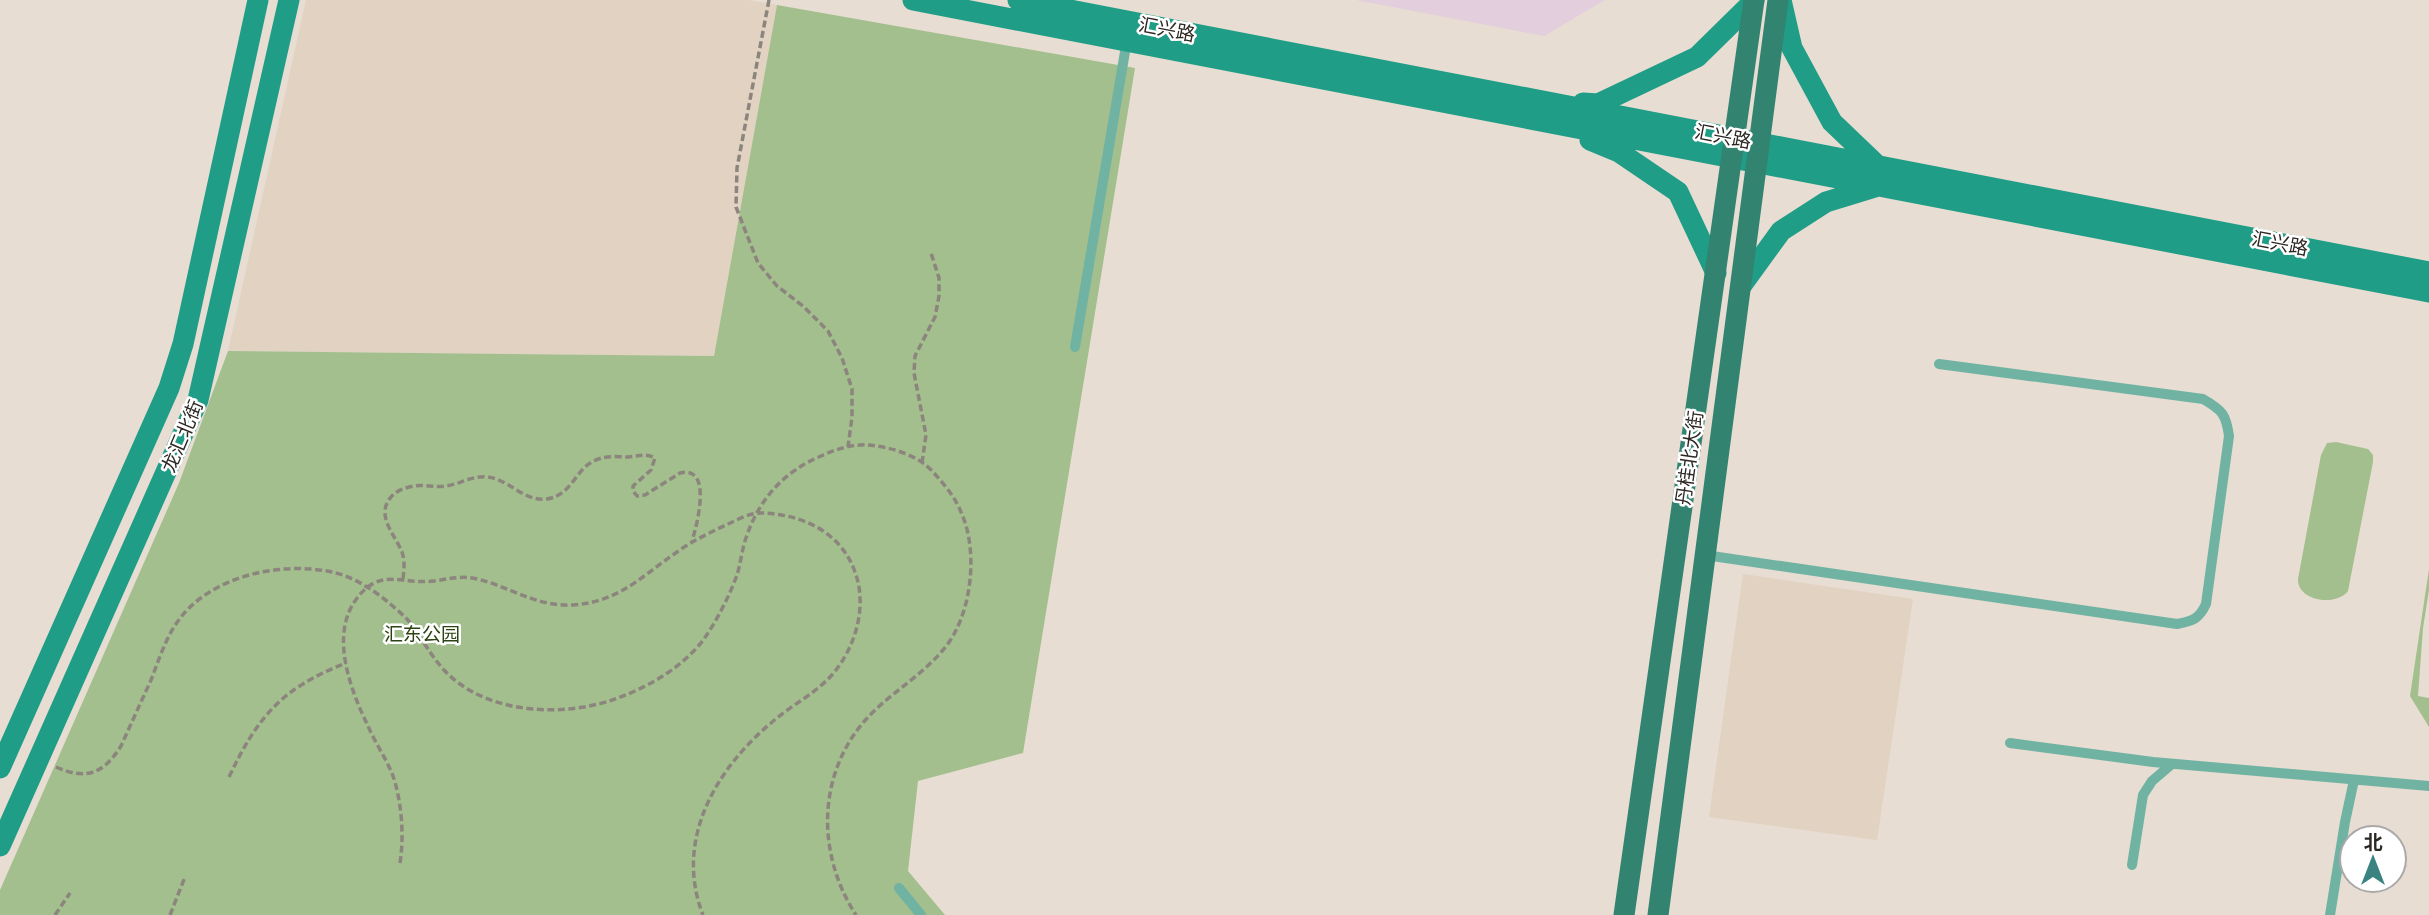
<svg xmlns="http://www.w3.org/2000/svg" width="2429" height="915" font-family="'Asap Condensed','Noto Sans SC',sans-serif">
	<style>
		.built { fill: #e1d2c1 }
		.medical { fill: #e3cedd }
		.green { fill: #a3bf8d }
		.lines { fill: none; stroke-linecap: round; stroke-linejoin: round }
		.path { stroke: #8c857e; stroke-width: 3.5; stroke-dasharray: 7 3.5; stroke-linecap: butt }
		.lane { stroke: #71b3a3; stroke-width: 10 }
		.secondary { stroke: #1f9d86; stroke-width: 21 }
		.primary { stroke: #338371; stroke-width: 21 }
		.labels { text-anchor: middle; stroke-width: 5; stroke-linejoin: round; paint-order: stroke }
		.street-label { font-size: 19px; fill: #2b2723; stroke: #fff }
		.park-label { font-size: 19px; fill: #2c4313; stroke: #fff }
	</style>
	<rect width="100%" height="100%" fill="#e7ddd2"/>
	<path class="built" d="M 306,0 L 748,0 L 777,5 L 714,356 L 228,351 Z
		M 1743,574 L 1913,599 L 1877,840 L 1709,817 Z"/>
	<path class="medical" d="M 1356,0 L 1605,0 L 1544,36 Z"/>
	<path class="green" d="M 777,5 L 1135,68 L 1023,753 L 918,781 L 908,871 L 945,915 L 0,915 L 0,890 L 179,483 L 228,351 L 714,356 Z
		M 2336,442 L 2368,449 L 2373,455 L 2373,462 L 2348,591 C 2336,607 2297,601 2298,579 L 2321,455 L 2327,443 Z
		M 2429,569 L 2429,590 L 2423,628 L 2418,696 L 2429,698 L 2429,727 L 2410,696 Z"/>
	<g class="lines">
		<path class="path" d="M 769,0 L 737,168 L 736,207 L 758,263 L 777,286 L 803,306 L 828,331 L 842,358 L 852,389 L 852,417 L 848,447
			M 922,463 L 926,435 L 914,373 L 915,356 L 935,317 L 939,296 L 939,278 L 931,253
			M 403,579 C 404,569 405,561 402,552 C 394,533 373,513 394,494 C 399,490 407,487 414,486 C 425,484 435,488 446,486 C 460,484 473,475 488,477 C 510,480 524,502 547,499 C 573,495 575,468 596,460 C 607,455 618,457 628,457 C 638,456 646,453 655,458 L 651,470 L 633,486 L 633,491 L 637,496 L 645,495 L 680,473 C 713,465 697,525 692,541
			M 56,767 C 87,781 104,773 121,746 C 131,724 141,702 151,680 C 159,660 165,639 178,621 C 210,576 280,561 332,572 C 352,576 372,589 388,602 C 396,609 405,616 411,624 C 423,640 431,656 444,670 C 486,715 564,718 618,698 C 650,686 683,667 704,639 C 717,620 729,597 737,575 C 741,562 742,548 747,535 C 760,498 785,471 821,456 C 836,449 852,444 868,445 C 891,447 918,455 933,472 C 944,484 955,497 961,512 C 979,551 972,617 943,650 C 922,675 894,691 871,714 C 817,769 815,852 856,915
			M 229,777 C 258,716 282,688 346,663
			M 400,863 C 404,837 402,808 395,782 C 389,762 376,745 368,726 C 351,691 330,637 355,601 C 379,566 401,585 434,581 C 449,579 462,575 477,579 C 511,587 536,607 573,605 C 619,602 642,576 677,552 C 692,541 709,533 726,525 C 737,520 749,513 761,513 C 802,514 841,532 855,572 C 868,607 855,650 830,677 C 813,695 790,706 771,723 C 715,770 674,841 703,915
			M 55,915 L 70,893
			M 170,915 L 185,877"/>
		<path class="lane" d="M 1075,347 L 1127,40
			M 1705,555 L 2177,624 C 2193,621 2199,619 2206,604 L 2229,436 C 2226,414 2222,410 2203,399 L 1939,364
			M 2010,743 L 2153,762 L 2429,786
			M 2132,865 L 2143,795 L 2152,781 L 2172,764
			M 899,888 L 921,915
			M 2330,915 L 2345,822 L 2354,780"/>
		<path class="secondary" d="M 913,0 L 2429,292
			M 1018,0 L 2429,272
			M 1781,0 L 1792,48 L 1832,122 L 1878,166
			M 1583,103 L 1598,104 L 1697,57 L 1754,1
			M 1590,140 L 1619,152 L 1678,192 L 1716,273
			M 1741,286 L 1781,231 L 1826,202 L 1875,187
			M 0,768 L 169,388 L 183,344 L 258,0
			M 0,846 L 198,400 L 289,0"/>
		<path class="primary" d="M 1624,915 L 1754,0
			M 1658,915 L 1778,0"/>
	</g>
	<g class="labels">
		<g class="street-label">
			<text transform="translate(1167 29) rotate(11)" y="7">汇兴路</text>
			<text transform="translate(1723 136) rotate(11)" y="7">汇兴路</text>
			<text transform="translate(2280 243) rotate(11)" y="7">汇兴路</text>
			<text transform="translate(182 436) rotate(-67)" y="7">龙汇北街</text>
			<text transform="translate(1689 458) rotate(-82)" y="7">丹桂北大街</text>
		</g>
		<g class="park-label">
			<text x="422" y="641">汇东公园</text>
		</g>
	</g>
	<g transform="translate(2373 859)"><circle r="33" fill="#ffffff" stroke="#aaa9a7" stroke-width="2"/>
	<path d="M0-5L12 26L0 18L-12 26Z" fill="#3b8380"/>
	<text y="-10" font-size="19" font-weight="bold" text-anchor="middle" fill="#2b2723">北</text>
	</g>
</svg>
